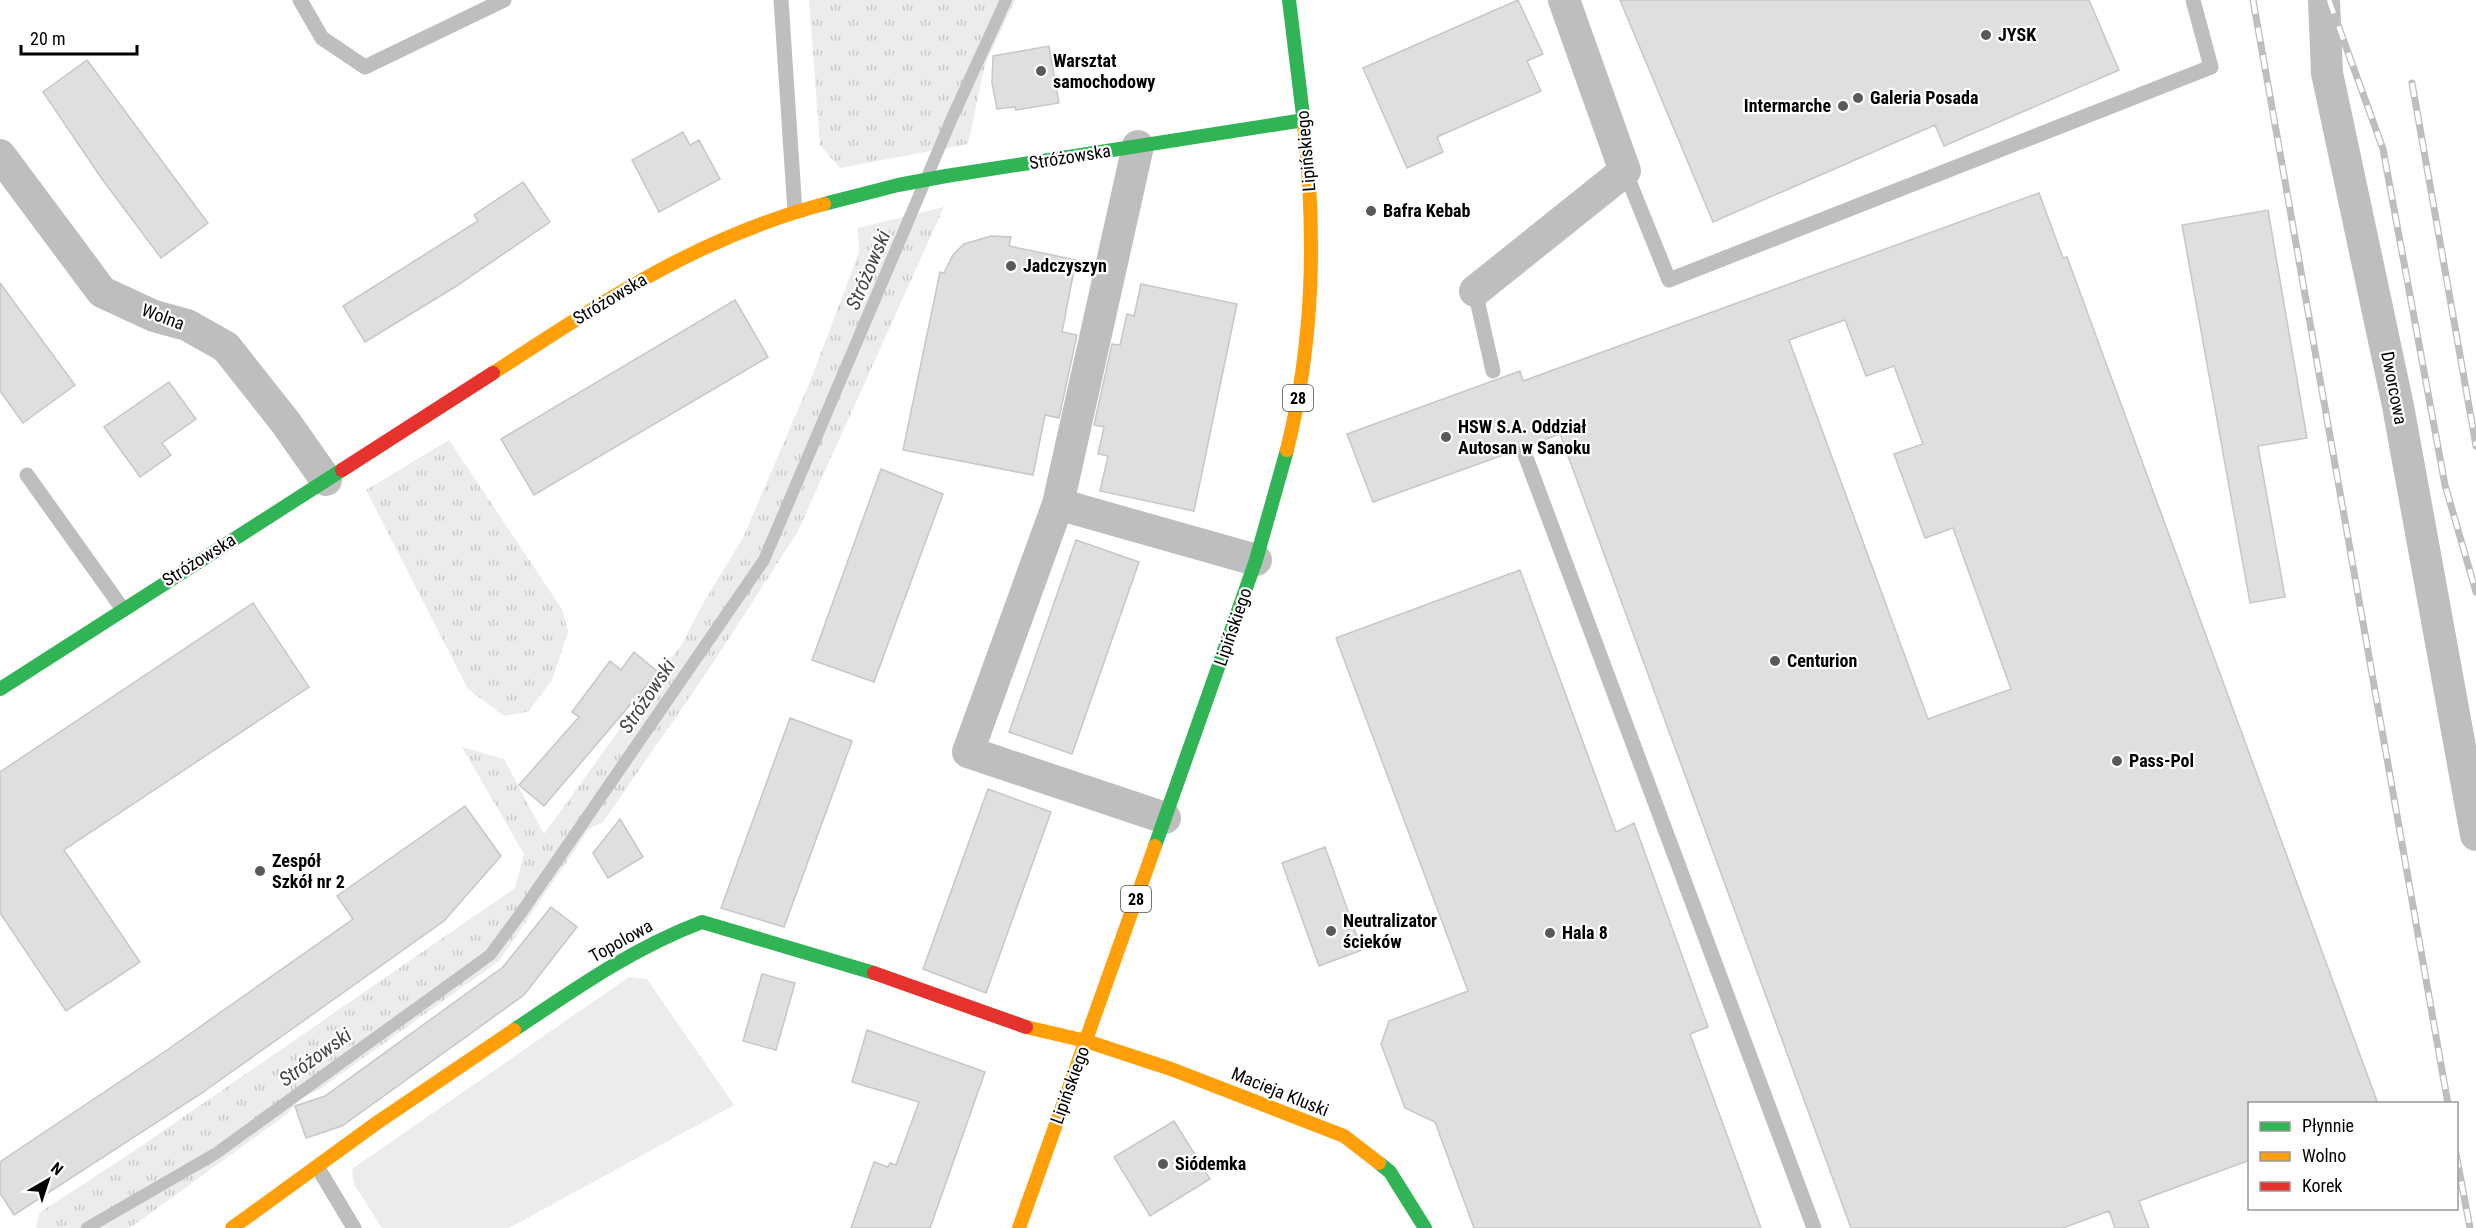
<svg xmlns="http://www.w3.org/2000/svg" width="2476" height="1228" font-family="'Roboto Condensed',sans-serif">
	<style>
		.grass { fill: url(#grass-tufts) }
		.park { fill: #ececec }
		.lines { fill: none; stroke-linecap: round; stroke-linejoin: round }
		.stream { stroke: #bfbfbf; stroke-width: 12 }
		.building { fill: #dfdfdf; stroke: #c7c7c7; stroke-width: 1.5; fill-rule: evenodd }
		.lane { stroke: #bebebe; stroke-width: 15 }
		.street { stroke: #bebebe; stroke-width: 32 }
		.fast { stroke: #30b455; stroke-width: 14 }
		.slow { stroke: #ff9f0a; stroke-width: 14 }
		.jam { stroke: #e5322d; stroke-width: 14 }
		.rail-casing { stroke: #bebebe; stroke-width: 7 }
		.rail { stroke: #fff; stroke-width: 4.5; stroke-dasharray: 14; stroke-linecap: butt }
		.poi-dot { fill: #595959; stroke: #fff; stroke-width: 2 }
		.labels { text-anchor: middle; stroke-width: 4.5; stroke-linejoin: round; paint-order: stroke }
		.shield { fill: #fff; stroke: #4c4c4c; stroke-width: 1.5 }
		.shield-label { font-size: 16px; font-weight: bold; fill: #000 }
		.poi-label { font-size: 18px; font-weight: bold; fill: #000; stroke: #fff; text-anchor: start }
		.street-label { font-size: 18px; fill: #000; stroke: #fff }
		.water-label { font-size: 20px; font-style: italic; fill: #444; stroke: #fff }
	</style>
	<defs>
		<pattern id="grass-tufts" width="24" height="20" patternUnits="userSpaceOnUse" patternTransform="scale(1.5)"><rect width="24" height="20" fill="#ececec"/><path d="M3 7l-1-3M5 7V3M7 7l1-3M15 17l-1-3M17 17v-4M19 17l1-3" fill="none" stroke="#c9c9c9"/></pattern>
	</defs>
	<rect width="100%" height="100%" fill="#fff"/>
	<path class="grass" d="M 809,0 L 1015,0 L 985,65 L 968,144 L 840,168 L 820,145 Z
		M 944,207 L 797,533 L 707,672 L 603,822 L 589,829 L 499,961 L 320,1089 L 300,1098 L 287,1114 L 130,1228 L 36,1228 L 39,1213 L 134,1151 L 515,888 L 524,854 L 462,747 L 504,759 L 544,834 L 683,642 L 702,605 L 743,538 L 811,379 L 859,252 L 858,228 Z
		M 449,440 L 562,609 L 568,632 L 552,680 L 528,712 L 504,716 L 468,689 L 366,490 Z"/>
	<path class="park" d="M 629,977 L 647,979 L 734,1105 L 509,1228 L 382,1228 L 354,1184 L 352,1169 Z"/>
	<g class="lines">
		<path class="stream" d="M 87,1228 L 215,1154 L 490,955 L 521,913 L 764,560 L 952,118 L 1006,0"/>
	</g>
	<path class="building" d="M 1518,0 L 1543,54 L 1527,61 L 1541,91 L 1437,137 L 1443,152 L 1407,168 L 1363,68 Z
		M 1620,0 L 2089,0 L 2119,70 L 1944,146 L 1935,125 L 1713,222 Z
		M 1049,46 L 1059,103 L 1016,110 L 1015,107 L 997,109 L 992,83 L 993,56 Z
		M 87,60 L 208,223 L 161,258 L 102,179 L 43,92 Z
		M 683,132 L 690,145 L 699,140 L 720,179 L 659,212 L 632,160 Z
		M 523,182 L 550,222 L 455,287 L 365,342 L 343,306 L 478,221 L 474,215 Z
		M 2039,193 L 2063,258 L 2067,257 L 2378,1104 L 2250,1104 L 2250,1160 L 2139,1201 L 2149,1228 L 2115,1228 L 2109,1211 L 2063,1228 L 1851,1228 L 1560,434 L 1530,445 L 1521,443 L 1514,451 L 1373,502 L 1347,434 L 1520,371 L 1523,381 ZM 1845,320 L 1866,376 L 1894,366 L 1923,444 L 1894,454 L 1925,538 L 1953,528 L 2011,689 L 1928,719 L 1789,340 Z
		M 2268,210 L 2307,438 L 2258,446 L 2285,597 L 2250,603 L 2182,225 Z
		M 991,236 L 1011,237 L 1009,246 L 1076,260 L 1062,332 L 1077,335 L 1059,418 L 1045,415 L 1033,475 L 903,450 L 940,272 L 944,273 L 953,255 L 964,244 Z
		M 0,283 L 75,385 L 23,423 L 0,391 Z
		M 1141,284 L 1237,304 L 1194,511 L 1100,491 L 1108,456 L 1098,454 L 1104,427 L 1094,425 L 1112,344 L 1120,345 L 1127,314 L 1134,316 Z
		M 735,300 L 768,357 L 534,495 L 501,439 Z
		M 169,382 L 196,419 L 162,443 L 171,455 L 140,477 L 104,427 Z
		M 881,469 L 943,494 L 874,682 L 812,660 Z
		M 1076,540 L 1139,562 L 1072,754 L 1009,732 Z
		M 1520,570 L 1616,832 L 1634,823 L 1708,1027 L 1690,1034 L 1761,1228 L 1474,1228 L 1435,1122 L 1405,1108 L 1381,1044 L 1389,1021 L 1468,991 L 1336,638 Z
		M 253,603 L 309,687 L 64,850 L 140,962 L 66,1011 L 0,913 L 0,772 Z
		M 634,652 L 658,672 L 544,806 L 519,785 L 579,717 L 572,712 L 610,661 L 621,670 Z
		M 790,718 L 852,741 L 784,927 L 721,908 Z
		M 988,789 L 1051,812 L 986,993 L 923,969 Z
		M 465,806 L 501,856 L 444,921 L 199,1095 L 14,1215 L 0,1193 L 0,1162 L 167,1050 L 353,919 L 337,896 Z
		M 620,819 L 643,857 L 608,878 L 593,853 Z
		M 1325,847 L 1362,950 L 1319,966 L 1282,863 Z
		M 551,907 L 577,927 L 524,995 L 342,1126 L 306,1138 L 295,1106 L 325,1096 L 503,967 Z
		M 762,974 L 795,983 L 776,1050 L 743,1041 Z
		M 867,1030 L 985,1072 L 930,1228 L 851,1228 L 874,1162 L 888,1167 L 890,1163 L 896,1165 L 919,1102 L 852,1082 Z
		M 1174,1121 L 1210,1179 L 1150,1216 L 1114,1157 Z"/>
	<g class="lines">
		<path class="lane" d="M 300,0 L 322,38 L 365,67 L 504,0
			M 781,0 L 795,212
			M 1625,171 L 1669,280 L 2211,67 L 2193,0
			M 1475,291 L 1493,371
			M 1524,452 L 1814,1228
			M 27,475 L 122,608
			M 318,1168 L 354,1228"/>
		<path class="street" d="M 2324,0 L 2327,73 L 2398,406 L 2476,835
			M 0,155 L 102,292 L 154,316 L 187,325 L 226,347 L 286,423 L 326,480
			M 1475,291 L 1625,171 L 1564,0
			M 1058,504 L 1138,146
			M 1165,818 L 968,752 L 1058,504 L 1256,560"/>
		<path class="fast" d="M 1289,0 L 1304,124
			M 824,204 L 898,185 L 946,176 L 1304,120
			M 0,689 L 342,470
			M 1155,846 L 1256,560 L 1287,450
			M 514,1030 C 575,989 633,948 702,922 L 874,973
			M 1379,1163 L 1390,1172 L 1425,1228"/>
		<path class="slow" d="M 493,373 C 601,303 698,237 824,204
			M 1287,450 C 1314,341 1316,235 1304,124
			M 1026,1027 L 1086,1041 L 1171,1069 L 1344,1136 L 1379,1163
			M 232,1228 L 378,1122 L 514,1030
			M 1019,1228 L 1155,846"/>
		<path class="jam" d="M 342,470 L 493,373
			M 874,973 L 1026,1027"/>
		<g class="rail-casing">
			<path id="rail" d="M 2253,0 L 2448,1104
				M 2329,0 L 2383,149 L 2445,485 L 2476,592
				M 2412,83 L 2476,446
				M 2456,1154 L 2470,1228"/>
		</g>
		<use href="#rail" class="rail"/>
	</g>
	<g class="poi-dot">
		<circle cx="1986" cy="35" r="6"/>
		<circle cx="1041" cy="71" r="6"/>
		<circle cx="1858" cy="98" r="6"/>
		<circle cx="1843" cy="106" r="6"/>
		<circle cx="1371" cy="211" r="6"/>
		<circle cx="1011" cy="266" r="6"/>
		<circle cx="1446" cy="437" r="6"/>
		<circle cx="1775" cy="661" r="6"/>
		<circle cx="2117" cy="761" r="6"/>
		<circle cx="260" cy="871" r="6"/>
		<circle cx="1331" cy="931" r="6"/>
		<circle cx="1550" cy="933" r="6"/>
		<circle cx="1163" cy="1164" r="6"/>
	</g>
	<g class="labels">
		<g class="shield">
			<rect x="1283" y="385" width="30" height="26" rx="4.5"/>
			<rect x="1121" y="886" width="30" height="26" rx="4.5"/>
		</g>
		<g class="shield-label">
			<text x="1298" y="404">28</text>
			<text x="1136" y="905">28</text>
		</g>
		<g class="poi-label">
			<text x="1998" y="41">JYSK</text>
			<text x="1053" y="67">Warsztat<tspan x="1053" dy="21">samochodowy</tspan></text>
			<text x="1870" y="104">Galeria Posada</text>
			<text x="1831" y="112" text-anchor="end">Intermarche</text>
			<text x="1383" y="217">Bafra Kebab</text>
			<text x="1023" y="272">Jadczyszyn</text>
			<text x="1458" y="433">HSW S.A. Oddział<tspan x="1458" dy="21">Autosan w Sanoku</tspan></text>
			<text x="1787" y="667">Centurion</text>
			<text x="2129" y="767">Pass-Pol</text>
			<text x="272" y="867">Zespół<tspan x="272" dy="21">Szkół nr 2</tspan></text>
			<text x="1343" y="927">Neutralizator<tspan x="1343" dy="21">ścieków</tspan></text>
			<text x="1562" y="939">Hala 8</text>
			<text x="1175" y="1170">Siódemka</text>
		</g>
		<g class="street-label">
			<text transform="translate(1306 151) rotate(-95)" y="6">Lipińskiego</text>
			<text transform="translate(1070 157) rotate(-9)" y="6">Stróżowska</text>
			<text transform="translate(610 299) rotate(-31)" y="6">Stróżowska</text>
			<text transform="translate(163 317) rotate(20)" y="6">Wolna</text>
			<text transform="translate(2394 388) rotate(79)" y="6">Dworcowa</text>
			<text transform="translate(199 560) rotate(-32)" y="6">Stróżowska</text>
			<text transform="translate(1233 627) rotate(-71)" y="6">Lipińskiego</text>
			<text transform="translate(621 941) rotate(-29)" y="6">Topolowa</text>
			<text transform="translate(1070 1085) rotate(-70)" y="6">Lipińskiego</text>
			<text transform="translate(1280 1092) rotate(22)" y="6">Macieja Kluski</text>
		</g>
		<g class="water-label">
			<text transform="translate(868 270) rotate(-67)" y="7">Stróżowski</text>
			<text transform="translate(647 696) rotate(-56)" y="7">Stróżowski</text>
			<text transform="translate(315 1057) rotate(-36)" y="7">Stróżowski</text>
		</g>
	</g>
	<rect x="2248" y="1102" width="210" height="108" fill="#ffffff" stroke="#999999" stroke-width="1.5"/>
	<rect x="2260" y="1122" width="30" height="9" fill="#30b455" stroke="#999999" stroke-width="1.5"/>
	<text x="2302" y="1132" font-size="18" fill="#000000">Płynnie</text>
	<rect x="2260" y="1152" width="30" height="9" fill="#ff9f0a" stroke="#999999" stroke-width="1.5"/>
	<text x="2302" y="1162" font-size="18" fill="#000000">Wolno</text>
	<rect x="2260" y="1182" width="30" height="9" fill="#e5322d" stroke="#999999" stroke-width="1.5"/>
	<text x="2302" y="1192" font-size="18" fill="#000000">Korek</text>
	<g transform="translate(48 1180) rotate(39)" stroke="#ffffff" stroke-width="4.5" paint-order="stroke">
	<path d="M0-4.5L10 22L0 15L-10 22Z" fill="#000000"/>
	<text y="-9" font-size="16" font-weight="bold" text-anchor="middle" fill="#000000">N</text>
	</g>
	<path d="M21 45v9h116v-9" fill="none" stroke="#000000" stroke-width="3"/>
	<text x="30" y="45" font-size="18" fill="#000000" stroke="#ffffff" stroke-width="4.5" paint-order="stroke">20 m</text>
</svg>
